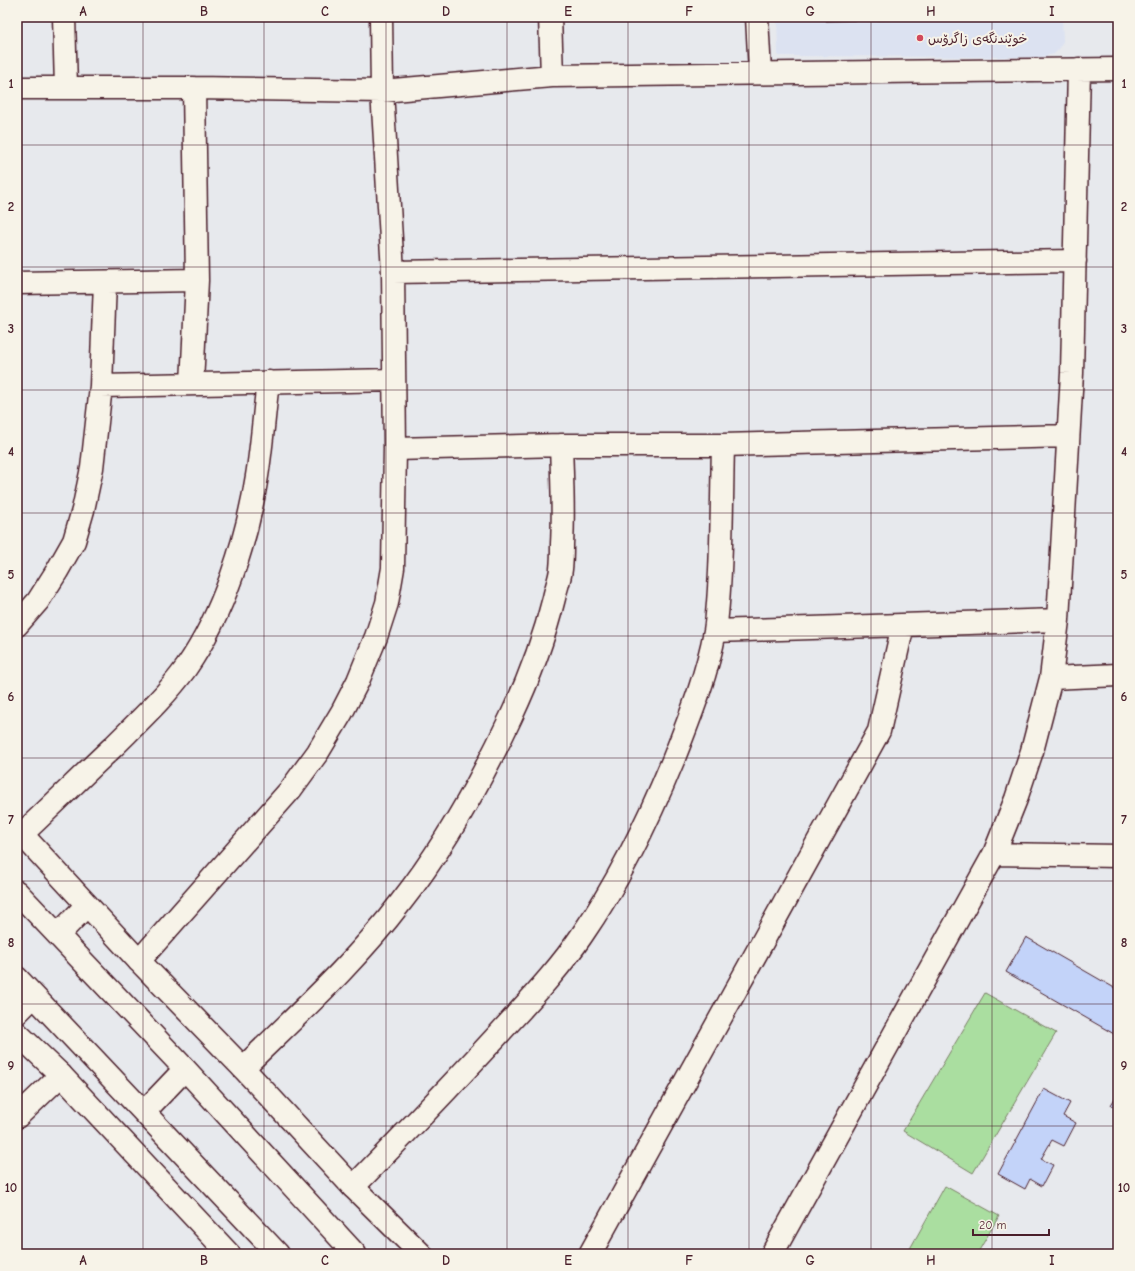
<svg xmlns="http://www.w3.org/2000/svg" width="1135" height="1271" font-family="'Comic Neue','Playpen Sans Arabic',sans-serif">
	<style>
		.built { fill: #dce2f1 }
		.green { fill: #aadea0; stroke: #7a7e66 }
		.building { fill: #c3d3f9; stroke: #4a1f2b }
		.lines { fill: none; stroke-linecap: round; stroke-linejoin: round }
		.minor-casing { stroke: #4a1f2b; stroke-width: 25 }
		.tertiary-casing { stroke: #4a1f2b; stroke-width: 25 }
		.primary-casing { stroke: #4a1f2b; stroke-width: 25 }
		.minor { stroke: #f7f3e8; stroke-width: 22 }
		.tertiary { stroke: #f7f3e8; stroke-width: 22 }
		.primary { stroke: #f7f3e8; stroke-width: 22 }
		.grid { fill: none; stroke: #4a1f2b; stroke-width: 1; stroke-opacity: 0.55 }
		.poi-dot { fill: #d1495b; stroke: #f7f3e8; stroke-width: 1.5 }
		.labels { text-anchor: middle; stroke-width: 4; stroke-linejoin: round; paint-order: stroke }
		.poi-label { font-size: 13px; fill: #4a1f2b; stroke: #f7f3e8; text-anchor: start }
		.neatline { fill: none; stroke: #4a1f2b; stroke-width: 1.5 }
		.grid-label { font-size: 13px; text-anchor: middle; font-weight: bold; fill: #4a1f2b }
	</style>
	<rect width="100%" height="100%" fill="#e7e9ed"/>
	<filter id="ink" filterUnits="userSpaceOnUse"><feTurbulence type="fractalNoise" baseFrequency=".025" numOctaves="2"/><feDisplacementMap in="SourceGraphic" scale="8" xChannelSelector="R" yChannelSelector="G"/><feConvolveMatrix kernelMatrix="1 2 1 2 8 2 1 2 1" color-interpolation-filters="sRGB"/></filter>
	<g filter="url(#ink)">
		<path class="built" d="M 777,17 L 1062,17 L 1063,41 L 1060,48 L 1054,54 L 1041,57 L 778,56 Z"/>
		<path class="green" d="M 985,993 L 1056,1033 L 973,1173 L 903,1131 Z
			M 945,1186 L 999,1216 L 977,1254 L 907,1254 Z"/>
		<path class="building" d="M 826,17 L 913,17 L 913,19 L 826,21 Z
			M 1026,937 L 1118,990 L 1118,1027 L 1114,1034 L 1006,972 Z
			M 1044,1089 L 1070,1103 L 1063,1116 L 1076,1123 L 1064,1146 L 1052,1140 L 1041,1159 L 1053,1165 L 1042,1186 L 1030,1179 L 1025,1189 L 998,1174 Z
			M 1118,1093 L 1118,1109 L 1111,1105 Z"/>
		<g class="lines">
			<g class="minor-casing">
				<path id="minor" d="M 64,17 L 66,87
					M 550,17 L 552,76
					M 757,17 L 760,73
					M 17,88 L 194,88 L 382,91 L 552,76 L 1118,69
					M 393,272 L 1075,261
					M 17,283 L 197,280
					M 192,384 L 197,280 L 194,88
					M 101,386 L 394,380
					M 395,449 L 561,445 L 723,445 L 1068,436
					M 17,625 L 38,601 L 57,571 L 74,541 L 83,510 L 92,468 L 101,386 L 105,282
					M 715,631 L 1058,620
					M 1051,678 L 1118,675
					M 22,834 C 53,805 83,775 114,746 C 139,721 165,697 186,668 C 223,615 247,540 257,476 C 262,445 264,413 268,382
					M 994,854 L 1118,856
					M 139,961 L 291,789 L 318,752 L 342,712 L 358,681 L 376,637 L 387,603 L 393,568 L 395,449 L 393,272 L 382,91 L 381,17
					M 243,1068 C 297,1015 355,963 401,902 C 446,845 480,783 511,717 C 529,679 544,639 554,598 C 556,588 560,579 561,569 C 562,561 562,552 562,544 C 564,511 562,478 561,445
					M 17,1117 L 61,1075
					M 353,1187 C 401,1138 449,1088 496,1037 C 525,1005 558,971 582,935 C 620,880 649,819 674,758 C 690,717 707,675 715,631 C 718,611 719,591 720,571 C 722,529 722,487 723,445
					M 590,1254 L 879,731 L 903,625
					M 772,1254 L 994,854 L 1016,799 L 1032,751 L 1051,678 L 1058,620 L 1072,373 L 1079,69"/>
			</g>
			<g class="tertiary-casing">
				<path id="tertiary" d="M 17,829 L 139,961 L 243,1068 L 353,1187 L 421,1254
					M 17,1033 L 61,1075 L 229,1254"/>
			</g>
			<g class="primary-casing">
				<path id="primary" d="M 17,892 L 185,1069 L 355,1254
					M 58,935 L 87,905
					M 17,978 L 278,1254
					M 17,1013 L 34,996
					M 144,1112 L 185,1069"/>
			</g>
			<use href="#minor" class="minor"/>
			<use href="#tertiary" class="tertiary"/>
			<use href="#primary" class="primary"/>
		</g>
	</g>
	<path class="grid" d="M 143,17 L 143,1254M 264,17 L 264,1254M 386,17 L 386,1254M 507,17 L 507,1254M 628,17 L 628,1254M 749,17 L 749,1254M 871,17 L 871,1254M 992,17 L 992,1254M 17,145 L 1118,145M 17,267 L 1118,267M 17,390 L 1118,390M 17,513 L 1118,513M 17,636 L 1118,636M 17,758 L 1118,758M 17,881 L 1118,881M 17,1004 L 1118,1004M 17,1126 L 1118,1126"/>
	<circle class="poi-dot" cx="920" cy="38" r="4"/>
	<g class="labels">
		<g class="poi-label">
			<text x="928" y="43">خوێندنگەی زاگرۆس</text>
		</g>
	</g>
	<rect width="1135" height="1271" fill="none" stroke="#f7f3e8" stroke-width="44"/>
	<path d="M973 1229v6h76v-6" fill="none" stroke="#4a1f2b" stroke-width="2"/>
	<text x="979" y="1229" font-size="12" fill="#4a1f2b" stroke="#f7f3e8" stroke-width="3" paint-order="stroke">20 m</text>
	<rect x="22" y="22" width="1091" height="1227" class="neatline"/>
	<g class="grid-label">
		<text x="83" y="16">A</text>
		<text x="204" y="16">B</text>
		<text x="325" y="16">C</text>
		<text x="446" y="16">D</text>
		<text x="568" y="16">E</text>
		<text x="689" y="16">F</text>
		<text x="810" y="16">G</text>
		<text x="931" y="16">H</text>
		<text x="1052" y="16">I</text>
		<text x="11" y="88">1</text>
		<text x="1124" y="88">1</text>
		<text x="11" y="211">2</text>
		<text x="1124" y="211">2</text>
		<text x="11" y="333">3</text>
		<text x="1124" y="333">3</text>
		<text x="11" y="456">4</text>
		<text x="1124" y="456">4</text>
		<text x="11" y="579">5</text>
		<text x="1124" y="579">5</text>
		<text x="11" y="701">6</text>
		<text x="1124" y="701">6</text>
		<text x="11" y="824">7</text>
		<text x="1124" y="824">7</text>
		<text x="11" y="947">8</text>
		<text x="1124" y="947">8</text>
		<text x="11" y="1070">9</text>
		<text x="1124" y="1070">9</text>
		<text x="11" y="1192">10</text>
		<text x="1124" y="1192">10</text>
		<text x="83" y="1265">A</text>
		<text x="204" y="1265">B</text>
		<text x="325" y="1265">C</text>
		<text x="446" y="1265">D</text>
		<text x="568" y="1265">E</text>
		<text x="689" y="1265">F</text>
		<text x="810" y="1265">G</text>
		<text x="931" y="1265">H</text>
		<text x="1052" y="1265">I</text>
	</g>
</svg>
